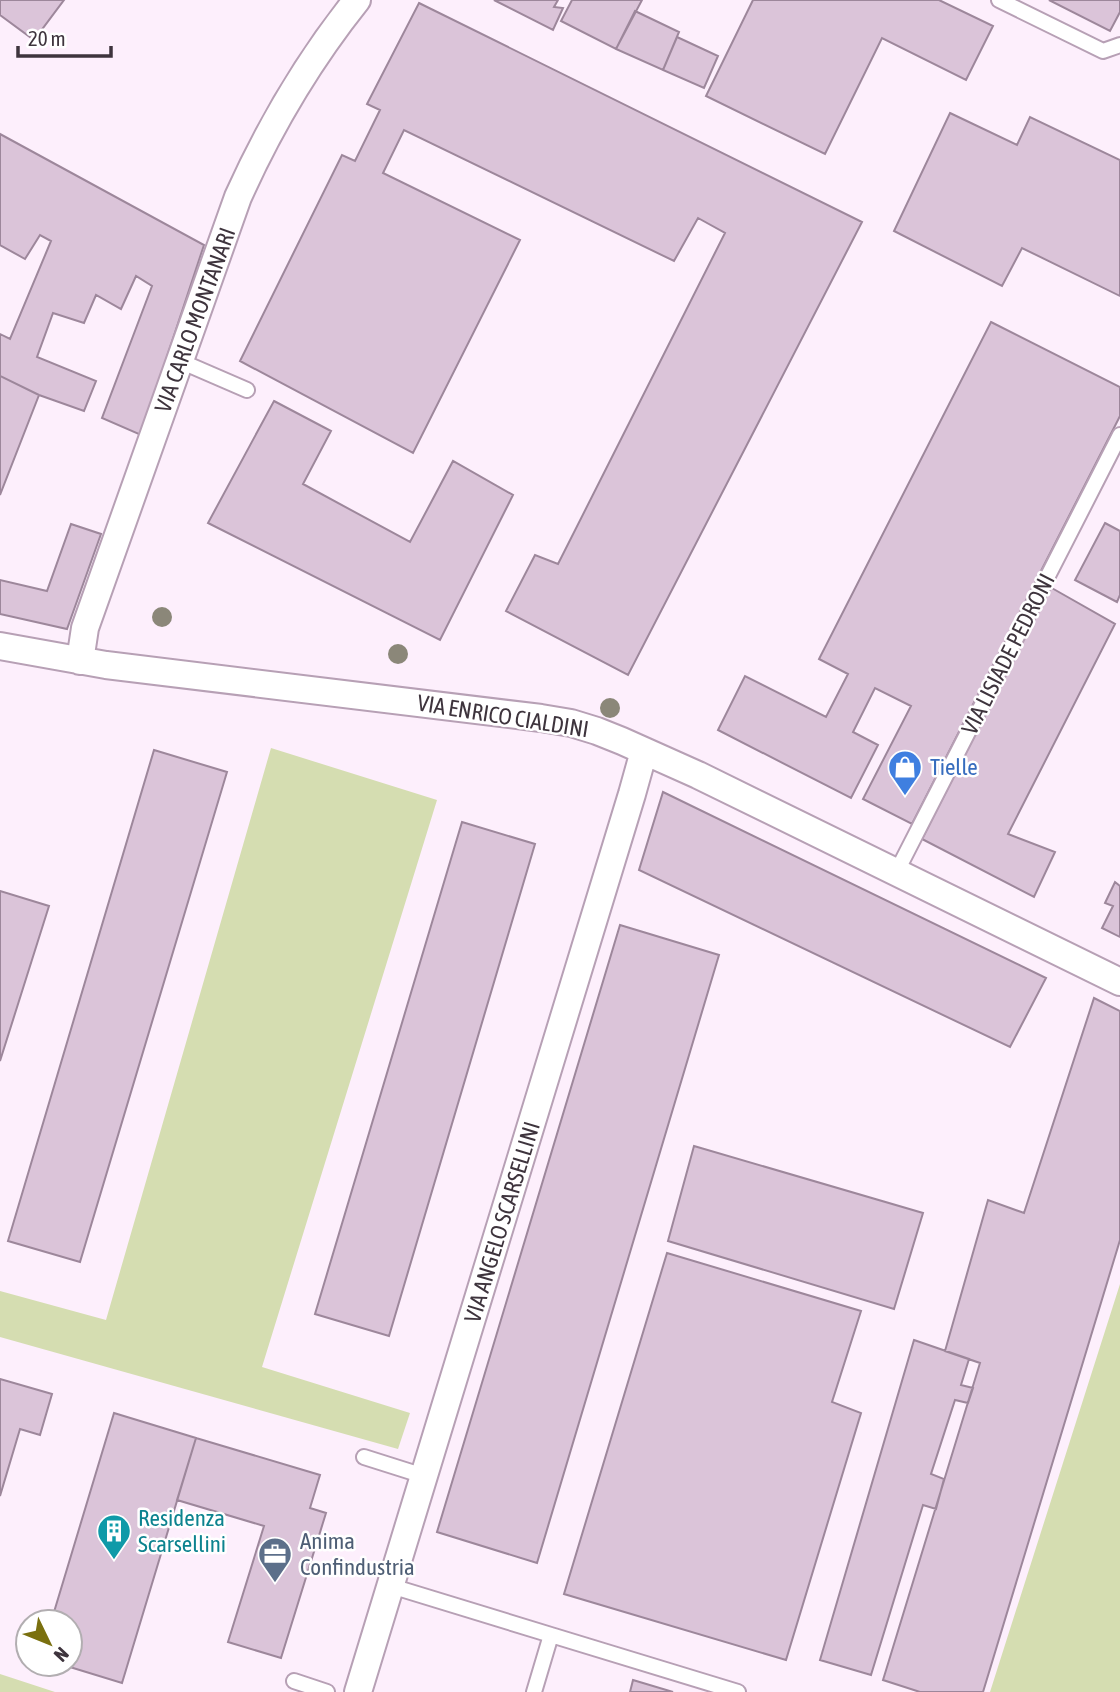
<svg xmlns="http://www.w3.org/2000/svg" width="1120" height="1692" font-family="'Asap Condensed',sans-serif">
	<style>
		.green { fill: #d5ddb1 }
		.building { fill: #dbc4d9; stroke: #9d879b; stroke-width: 2 }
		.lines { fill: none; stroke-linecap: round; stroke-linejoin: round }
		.service-casing { stroke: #b7a0b5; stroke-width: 18 }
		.minor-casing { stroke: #b7a0b5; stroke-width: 30 }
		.service { stroke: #fff; stroke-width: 14 }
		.minor { stroke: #fff; stroke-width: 26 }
		.tree { fill: #8b8779 }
		.labels { text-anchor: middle; stroke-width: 5; stroke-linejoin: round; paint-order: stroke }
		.street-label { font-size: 23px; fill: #3e343d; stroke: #fff }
		.shop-label { font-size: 23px; fill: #366cbe; stroke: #fff; text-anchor: start }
		.culture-label { font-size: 23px; fill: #0d838f; stroke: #fff; text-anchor: start }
		.service-label { font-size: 23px; fill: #4e5e75; stroke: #fff; text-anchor: start }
	</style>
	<rect width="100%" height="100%" fill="#fdeffc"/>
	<path class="green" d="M 271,748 L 437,800 L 262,1367 L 410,1413 L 398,1449 L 0,1337 L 0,1291 L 106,1320 Z
		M 1120,1284 L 1120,1692 L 990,1692 Z
		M 0,1674 L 55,1692 L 0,1692 Z"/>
	<path class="building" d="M 0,0 L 64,0 L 34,40 L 0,15 Z
		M 494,0 L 558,0 L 554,7 L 563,8 L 553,30 Z
		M 572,0 L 642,0 L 616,49 L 561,21 Z
		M 753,0 L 939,0 L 993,26 L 966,80 L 882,38 L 825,154 L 706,96 Z
		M 1049,0 L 1120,0 L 1120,12 L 1110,31 Z
		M 419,3 L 862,222 L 628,675 L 506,611 L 535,555 L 558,564 L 725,233 L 698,218 L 674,261 L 404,130 L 383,173 L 520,240 L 413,453 L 240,361 L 342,155 L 355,161 L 380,110 L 367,104 Z
		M 635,11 L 679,32 L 663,70 L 616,49 Z
		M 677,37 L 718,56 L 704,88 L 663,70 Z
		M 950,113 L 1017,145 L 1030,117 L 1120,160 L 1120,296 L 1022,248 L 1002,286 L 894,231 Z
		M 0,134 L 204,245 L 141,435 L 102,418 L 152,286 L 136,276 L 121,309 L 96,295 L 84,323 L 53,313 L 37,357 L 96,381 L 84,411 L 39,395 L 0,376 L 0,334 L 10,339 L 51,241 L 40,235 L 25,259 L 0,245 Z
		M 991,322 L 1120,387 L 1120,416 L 912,824 L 863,799 L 911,706 L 875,688 L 853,732 L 878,745 L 851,798 L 718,730 L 745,676 L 826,717 L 848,674 L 819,659 Z
		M 0,376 L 39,395 L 0,495 Z
		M 274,401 L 331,431 L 303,484 L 410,542 L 453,461 L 513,495 L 440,640 L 208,523 Z
		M 1105,523 L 1120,531 L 1120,595 L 1117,602 L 1075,580 Z
		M 71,524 L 101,534 L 67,629 L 0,614 L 0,580 L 47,591 Z
		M 1050,587 L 1115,624 L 1008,834 L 1055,852 L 1034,897 L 922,839 Z
		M 154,750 L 227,772 L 80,1262 L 8,1241 Z
		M 663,792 L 1046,978 L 1010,1047 L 639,870 Z
		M 462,822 L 535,844 L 389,1336 L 315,1314 Z
		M 1115,882 L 1120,886 L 1120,937 L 1102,928 L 1113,906 L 1105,903 Z
		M 0,891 L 49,906 L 0,1061 Z
		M 620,925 L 719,955 L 537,1563 L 437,1532 Z
		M 1094,998 L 1120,1011 L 1120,1240 L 983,1692 L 920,1692 L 883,1680 L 980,1363 L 945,1351 L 988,1200 L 1024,1213 Z
		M 694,1146 L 923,1213 L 894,1309 L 668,1241 Z
		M 667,1253 L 861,1311 L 832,1402 L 861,1413 L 786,1660 L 564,1594 Z
		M 914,1340 L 969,1359 L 961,1385 L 973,1388 L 968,1403 L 955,1400 L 931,1474 L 944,1479 L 936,1509 L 923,1505 L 871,1675 L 820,1660 Z
		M 0,1379 L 52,1394 L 40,1435 L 20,1429 L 0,1496 Z
		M 114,1413 L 196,1438 L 122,1683 L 60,1664 L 70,1664 L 70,1622 L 51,1622 Z
		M 196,1438 L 320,1475 L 310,1508 L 326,1513 L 281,1658 L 228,1642 L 264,1526 L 177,1500 Z
		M 633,1680 L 673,1692 L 630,1692 Z"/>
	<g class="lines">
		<g class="service-casing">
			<path id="service" d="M 999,0 L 1103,51 L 1120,45
				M 180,361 L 247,390
				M 896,873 L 1120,435
				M 364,1457 L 424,1476
				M 391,1586 L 551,1635 L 534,1692
				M 551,1635 L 738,1692
				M 294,1681 L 327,1692"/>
		</g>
		<g class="minor-casing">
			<path id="minor" d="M 0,646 L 106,665 L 541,718 L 571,723 L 597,731 L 622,741 L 698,775 L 1120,982
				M 80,661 L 85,628 L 238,197 C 269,128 309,60 357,0
				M 358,1692 L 632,794 L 644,751"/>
		</g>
		<use href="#service" class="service"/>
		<use href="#minor" class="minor"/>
	</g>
	<g class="tree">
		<circle cx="162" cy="617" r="10"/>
		<circle cx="398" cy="654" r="10"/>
		<circle cx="610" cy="708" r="10"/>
	</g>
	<defs>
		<g id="shop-pin" transform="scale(1.75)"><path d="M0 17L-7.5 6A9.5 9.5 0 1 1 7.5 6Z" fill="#3f7fe0" stroke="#fff"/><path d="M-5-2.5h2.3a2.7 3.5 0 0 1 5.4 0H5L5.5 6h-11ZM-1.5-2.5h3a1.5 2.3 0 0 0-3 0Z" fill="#fff"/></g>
		<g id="building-pin" transform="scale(1.75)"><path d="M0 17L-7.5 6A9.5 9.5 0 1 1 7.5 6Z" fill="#0f9aa8" stroke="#fff"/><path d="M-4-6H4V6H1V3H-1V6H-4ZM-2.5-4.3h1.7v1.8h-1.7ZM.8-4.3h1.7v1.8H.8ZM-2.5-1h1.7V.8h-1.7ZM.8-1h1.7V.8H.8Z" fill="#fff"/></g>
		<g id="office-pin" transform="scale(1.75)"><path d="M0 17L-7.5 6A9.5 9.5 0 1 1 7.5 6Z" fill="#5c6f8a" stroke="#fff"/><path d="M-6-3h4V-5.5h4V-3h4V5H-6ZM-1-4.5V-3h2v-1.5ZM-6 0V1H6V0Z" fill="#fff"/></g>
	</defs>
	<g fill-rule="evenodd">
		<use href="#shop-pin" x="905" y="767"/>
		<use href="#building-pin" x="114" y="1531"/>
		<use href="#office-pin" x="275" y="1554"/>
	</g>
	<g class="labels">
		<g class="street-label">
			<text transform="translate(195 320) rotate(-70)" y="8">VIA CARLO MONTANARI</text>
			<text transform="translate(1008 654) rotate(-63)" y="8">VIA LISIADE PEDRONI</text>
			<text transform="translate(503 716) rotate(9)" y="8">VIA ENRICO CIALDINI</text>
			<text transform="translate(502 1222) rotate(-73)" y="8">VIA ANGELO SCARSELLINI</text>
		</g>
		<g class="shop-label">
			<text x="930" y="775">Tielle</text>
		</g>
		<g class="culture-label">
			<text x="138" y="1526">Residenza<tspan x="138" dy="26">Scarsellini</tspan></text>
		</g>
		<g class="service-label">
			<text x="300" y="1549">Anima<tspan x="300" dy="26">Confindustria</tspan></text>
		</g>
	</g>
	<g transform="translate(49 1643) rotate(133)"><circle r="33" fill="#ffffff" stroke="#b2aeb1" stroke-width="2"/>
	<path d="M0-5L12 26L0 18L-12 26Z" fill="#7a700f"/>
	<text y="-10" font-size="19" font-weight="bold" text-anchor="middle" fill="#3e343d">N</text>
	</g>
	<path d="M18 46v10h93v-10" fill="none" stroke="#3e343d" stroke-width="3.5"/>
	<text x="28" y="46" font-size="21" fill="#3e343d" stroke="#ffffff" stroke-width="5" paint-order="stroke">20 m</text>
</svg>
